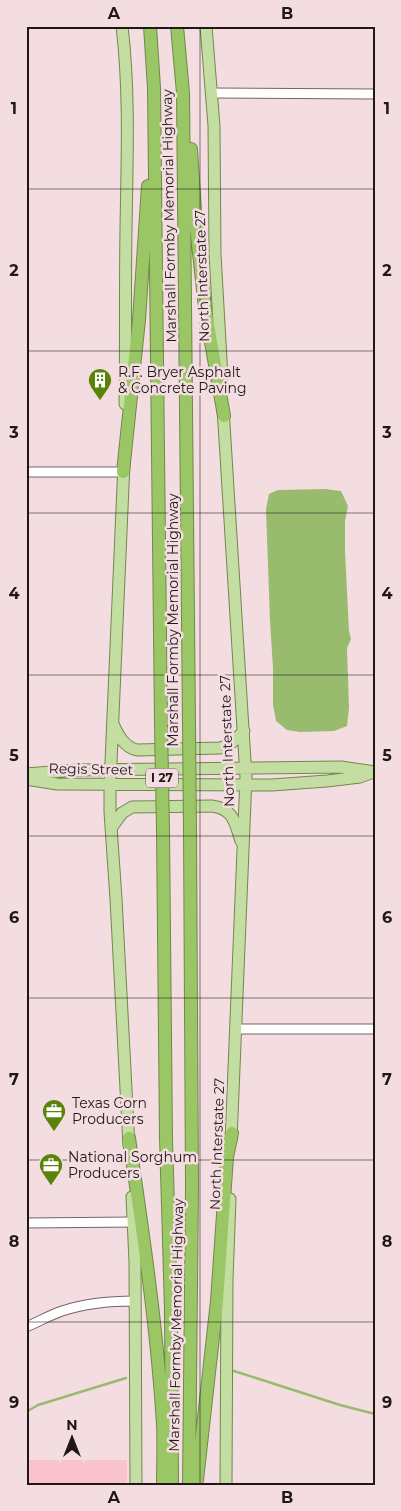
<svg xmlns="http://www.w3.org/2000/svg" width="401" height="1511" font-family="Montserrat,sans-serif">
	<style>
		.grass { fill: #fac3cd }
		.water { fill: #98bb6e }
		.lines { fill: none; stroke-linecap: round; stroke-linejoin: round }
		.stream { stroke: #98bb6e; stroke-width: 2.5 }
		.minor-casing { stroke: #776366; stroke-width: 11 }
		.major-casing { stroke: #70894b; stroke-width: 13 }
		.highway-casing { stroke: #70894b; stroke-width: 14 }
		.minor { stroke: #fff; stroke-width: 9 }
		.major { stroke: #c3dda3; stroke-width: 11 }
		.highway { stroke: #9bc666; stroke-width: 12 }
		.highway-bridge-casing { stroke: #70894b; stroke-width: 14; stroke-linecap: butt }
		.highway-bridge { stroke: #9bc666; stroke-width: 12 }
		.grid { fill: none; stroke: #1f1718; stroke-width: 1; stroke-opacity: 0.55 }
		.labels { text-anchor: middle; stroke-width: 5; stroke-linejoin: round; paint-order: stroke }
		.shield { fill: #f4dde1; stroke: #5f5254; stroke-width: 1 }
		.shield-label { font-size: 12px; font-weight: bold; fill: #1f1718 }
		.street-label { font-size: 14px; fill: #1f1718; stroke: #f4dde1 }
		.poi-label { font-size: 14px; fill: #1f1718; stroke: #f4dde1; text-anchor: start }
		.neatline { fill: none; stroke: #1f1718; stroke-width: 2 }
		.grid-label { font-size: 16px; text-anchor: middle; font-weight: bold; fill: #1f1718 }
	</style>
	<rect width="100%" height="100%" fill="#f4dde1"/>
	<path class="grass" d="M 26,1460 L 127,1460 L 127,1485 L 26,1485 Z"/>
	<path class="water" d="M 325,489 L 341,491 L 348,506 L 345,521 L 345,551 L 349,631 L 351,639 L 347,648 L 349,708 L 347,726 L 334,731 L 300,732 L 287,730 L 276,721 L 273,705 L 273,668 L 270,621 L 266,509 L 269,494 L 278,490 Z"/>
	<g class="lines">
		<path class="stream" d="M 234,1371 L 340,1405 L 375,1414
			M 26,1412 L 38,1405 L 126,1378"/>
		<g class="minor-casing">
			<path id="minor" d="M 212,93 L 375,94
				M 26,472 L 123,472
				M 236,1029 L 375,1029
				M 26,1223 L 134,1222
				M 26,1327 C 38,1322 50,1315 62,1311 C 86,1303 110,1301 135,1301"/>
		</g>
		<g class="major-casing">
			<path id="major" d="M 122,26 C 130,94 127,161 126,229 C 125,287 126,346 125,404
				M 206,26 L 214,126 L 215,254 L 222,377
				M 223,408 L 246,777 L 231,1141
				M 124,463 L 110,785 L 110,812 L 116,899 L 129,1146
				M 113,724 C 118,735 124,747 137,750 L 220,748 C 231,745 236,739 244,731
				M 26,774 L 77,770 L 341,767 L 375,772
				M 26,779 L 57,784 L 272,785 L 327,781 L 360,777 L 371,773
				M 112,827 L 122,813 L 132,807 L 212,806 C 234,809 235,823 241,841
				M 132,1197 L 135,1262 L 136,1485
				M 226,1485 L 227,1280 L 230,1199"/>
		</g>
		<g class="highway-casing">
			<path id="highway" d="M 150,26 L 154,88 L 161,724
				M 177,26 L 183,93 L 189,724
				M 191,149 L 196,226 L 205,308 L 224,416
				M 123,472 L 139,320 L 148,186
				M 163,831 L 166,1138 L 171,1310 L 172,1485
				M 129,1138 C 143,1233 157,1328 163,1424 C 164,1444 163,1465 163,1485
				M 197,1480 L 217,1301 L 227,1157 L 232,1133
				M 189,1485 L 192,1186 L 190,831"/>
		</g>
		<use href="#minor" class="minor"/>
		<use href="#major" class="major"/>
		<use href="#highway" class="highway"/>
		<g class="highway-bridge-casing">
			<path id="highway-bridge" d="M 161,724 L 163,831
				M 189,724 L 190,831"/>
		</g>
		<use href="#highway-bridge" class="highway-bridge"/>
	</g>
	<path class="grid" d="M 200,26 L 200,1485M 26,189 L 375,189M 26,351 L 375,351M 26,513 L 375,513M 26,675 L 375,675M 26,836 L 375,836M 26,998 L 375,998M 26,1160 L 375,1160M 26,1322 L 375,1322"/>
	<defs>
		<g id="building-pin" transform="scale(1.25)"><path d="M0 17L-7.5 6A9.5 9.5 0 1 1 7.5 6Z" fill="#598309" stroke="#f4dde1"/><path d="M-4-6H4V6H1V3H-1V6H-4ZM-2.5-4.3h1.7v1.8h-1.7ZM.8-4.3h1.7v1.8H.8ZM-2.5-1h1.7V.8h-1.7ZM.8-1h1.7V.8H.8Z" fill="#fff"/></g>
		<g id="office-pin" transform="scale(1.25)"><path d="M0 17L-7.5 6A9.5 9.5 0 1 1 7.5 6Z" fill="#598309" stroke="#f4dde1"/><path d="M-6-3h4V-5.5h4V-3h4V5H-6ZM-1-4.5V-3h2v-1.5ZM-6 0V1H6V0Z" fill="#fff"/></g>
	</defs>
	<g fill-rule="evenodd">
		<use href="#building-pin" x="100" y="380"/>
		<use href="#office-pin" x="54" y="1111"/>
		<use href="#office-pin" x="51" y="1165"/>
	</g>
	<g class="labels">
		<rect class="shield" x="146" y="768.5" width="32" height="19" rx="4"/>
		<g class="shield-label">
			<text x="162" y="782">I 27</text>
		</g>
		<g class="street-label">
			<text transform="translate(169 216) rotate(-91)" y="5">Marshall Formby Memorial Highway</text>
			<text transform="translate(202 276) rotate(-92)" y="5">North Interstate 27</text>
			<text transform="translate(173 620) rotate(-90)" y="5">Marshall Formby Memorial Highway</text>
			<text transform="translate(227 741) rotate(-92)" y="5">North Interstate 27</text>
			<text transform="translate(91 769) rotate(1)" y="5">Regis Street</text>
			<text transform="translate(217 1144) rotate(-88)" y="5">North Interstate 27</text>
			<text transform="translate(176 1325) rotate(-89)" y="5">Marshall Formby Memorial Highway</text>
		</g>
		<g class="poi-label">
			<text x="118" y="377">R.F. Bryer Asphalt<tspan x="118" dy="16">&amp; Concrete Paving</tspan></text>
			<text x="72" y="1108">Texas Corn<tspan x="72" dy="16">Producers</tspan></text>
			<text x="68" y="1162">National Sorghum<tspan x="68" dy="16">Producers</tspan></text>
		</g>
	</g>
	<rect width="401" height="1511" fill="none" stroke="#f4dde1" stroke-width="55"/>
	<g transform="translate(72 1438)" stroke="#f4dde1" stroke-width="4" paint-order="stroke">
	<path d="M0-4L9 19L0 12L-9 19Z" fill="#1f1718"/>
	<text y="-8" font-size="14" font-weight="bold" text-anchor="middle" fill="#1f1718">N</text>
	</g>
	<rect x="28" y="28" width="346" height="1456" class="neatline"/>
	<g class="grid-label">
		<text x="114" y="19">A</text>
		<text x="287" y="19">B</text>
		<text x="14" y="114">1</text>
		<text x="387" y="114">1</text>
		<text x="14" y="276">2</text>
		<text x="387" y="276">2</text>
		<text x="14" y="438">3</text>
		<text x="387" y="438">3</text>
		<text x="14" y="599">4</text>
		<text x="387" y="599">4</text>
		<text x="14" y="761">5</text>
		<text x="387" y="761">5</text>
		<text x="14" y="923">6</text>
		<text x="387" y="923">6</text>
		<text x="14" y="1085">7</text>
		<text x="387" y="1085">7</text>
		<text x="14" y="1247">8</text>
		<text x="387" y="1247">8</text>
		<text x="14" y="1408">9</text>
		<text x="387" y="1408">9</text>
		<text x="114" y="1503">A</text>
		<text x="287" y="1503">B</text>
	</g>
</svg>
